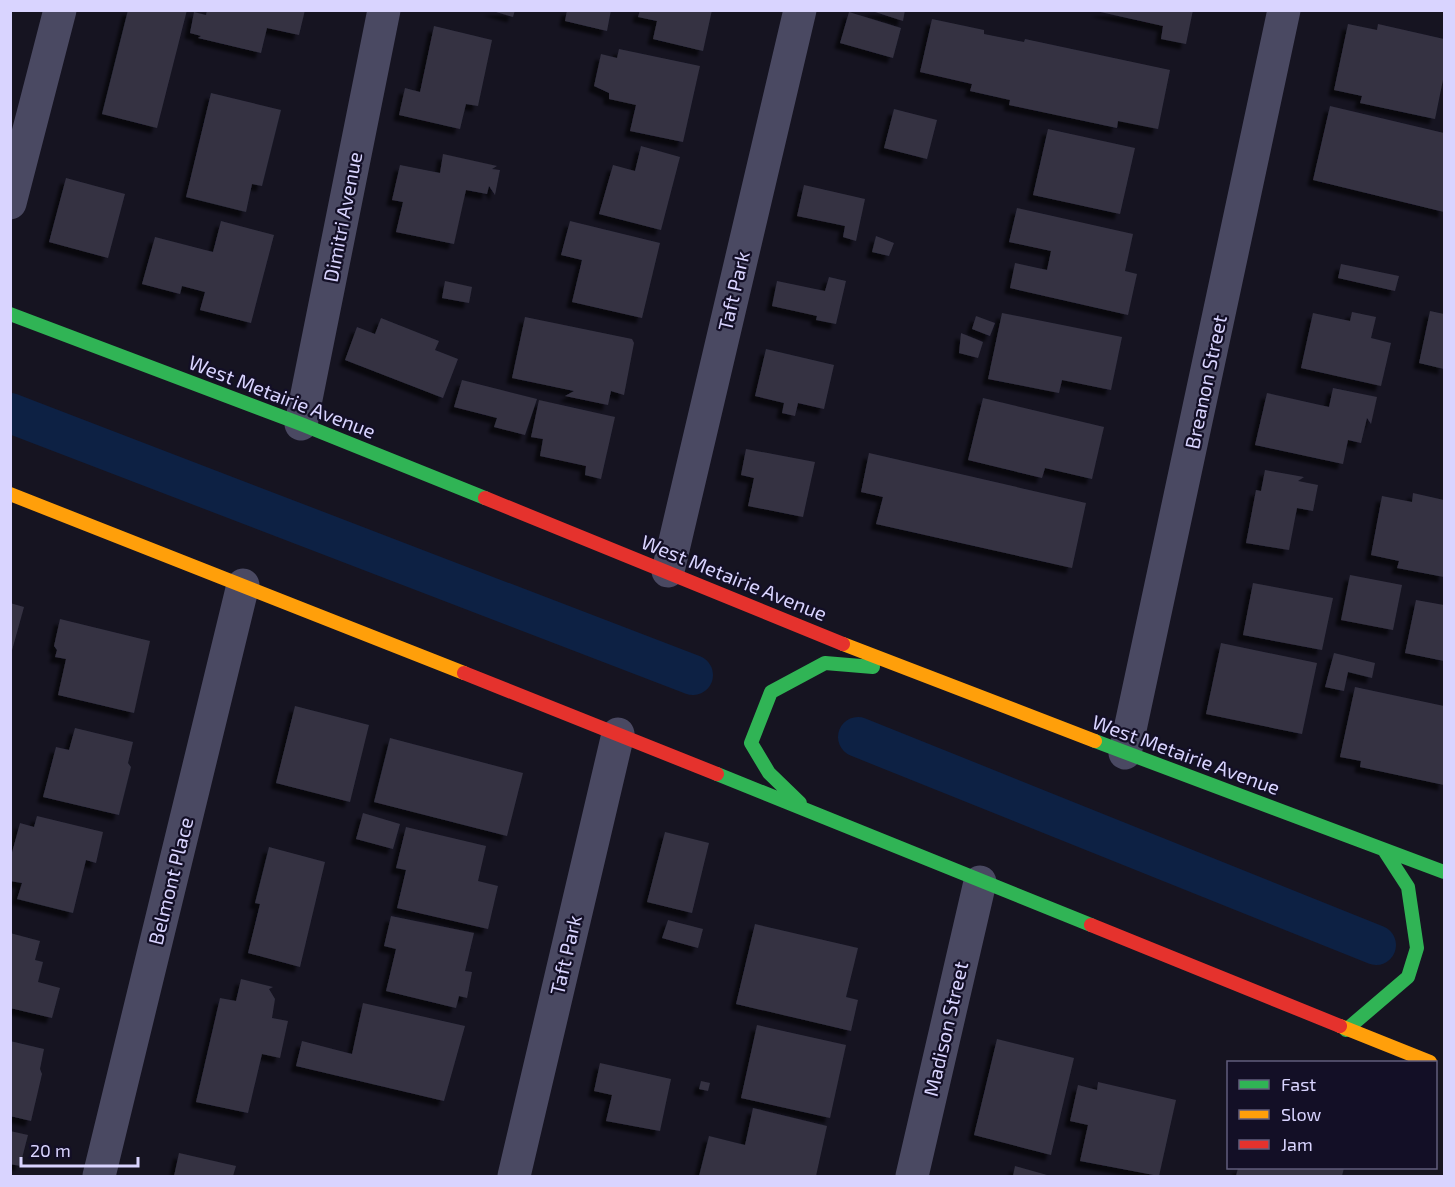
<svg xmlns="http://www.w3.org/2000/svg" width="1455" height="1187" font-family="'Exo 2',sans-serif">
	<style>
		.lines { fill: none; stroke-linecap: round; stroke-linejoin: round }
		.canal { stroke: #0d2144; stroke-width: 40 }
		.building { fill: #343243; filter: url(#shadow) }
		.street { stroke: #4a4962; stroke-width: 33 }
		.fast { stroke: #30b455; stroke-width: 14 }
		.slow { stroke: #ff9f0a; stroke-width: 14 }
		.jam { stroke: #e5322d; stroke-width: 14 }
		.labels { text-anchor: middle; stroke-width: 4.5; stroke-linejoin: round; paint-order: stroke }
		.street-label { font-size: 20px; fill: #d9d4ff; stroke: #130f26 }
	</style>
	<defs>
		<filter id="shadow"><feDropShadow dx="-5.5" dy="5.5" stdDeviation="1.5" flood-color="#0009"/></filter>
	</defs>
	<rect width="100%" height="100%" fill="#161421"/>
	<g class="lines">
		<path class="canal" d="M 10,413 L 693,675
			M 858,737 L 1376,945"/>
	</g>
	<path class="building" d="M 128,10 L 187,10 L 157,128 L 102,114 Z
		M 207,10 L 305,10 L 299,35 L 267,28 L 261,53 L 198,38 L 201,36 L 190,33 L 194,12 L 206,15 Z
		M 489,10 L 515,10 L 513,17 Z
		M 567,10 L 611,10 L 607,31 L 565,21 Z
		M 640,10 L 712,10 L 703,51 L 653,39 L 657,21 L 638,17 Z
		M 869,10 L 905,10 L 903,21 Z
		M 1193,10 L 1186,44 L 1161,39 L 1163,26 L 1096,11 Z
		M 849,12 L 901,28 L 893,58 L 840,43 Z
		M 932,19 L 984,30 L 984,34 L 1024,42 L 1025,39 L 1170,70 L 1158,129 L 1118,121 L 1117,128 L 1009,105 L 1010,100 L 970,91 L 972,84 L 920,72 Z
		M 1348,24 L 1377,30 L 1378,24 L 1444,39 L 1444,75 L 1435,119 L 1360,103 L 1362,96 L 1334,90 Z
		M 434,26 L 492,40 L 478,106 L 466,104 L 460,129 L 399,115 L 405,88 L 420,92 Z
		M 619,49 L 700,66 L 683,142 L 630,131 L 636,105 L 609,99 L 609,93 L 594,86 L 601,54 L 617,58 Z
		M 211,93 L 281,110 L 262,186 L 252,184 L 246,212 L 186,197 Z
		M 1330,106 L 1444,133 L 1444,212 L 1313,180 Z
		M 894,109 L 937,120 L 927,159 L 884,148 Z
		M 1048,129 L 1135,148 L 1120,214 L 1033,195 Z
		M 641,146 L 680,157 L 661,230 L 599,214 L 613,165 L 635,171 Z
		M 443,154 L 497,166 L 492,169 L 500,170 L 495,195 L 489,186 L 487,194 L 466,190 L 454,244 L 396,232 L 403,202 L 392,200 L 400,165 L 440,173 Z
		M 66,178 L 125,194 L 108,258 L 49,242 Z
		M 804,185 L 865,199 L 856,241 L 843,237 L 845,226 L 797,216 Z
		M 1017,208 L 1133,234 L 1125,271 L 1137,274 L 1128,315 L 1010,288 L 1015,263 L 1047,270 L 1051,251 L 1009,242 Z
		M 221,221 L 274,235 L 251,323 L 200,310 L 205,292 L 182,286 L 180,294 L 142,284 L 155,237 L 213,252 Z
		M 570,221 L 660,243 L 642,318 L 572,302 L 582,260 L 561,255 Z
		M 876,236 L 894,243 L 889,256 L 872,252 Z
		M 1341,264 L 1399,276 L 1395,291 L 1338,278 Z
		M 829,277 L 846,281 L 836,324 L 816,320 L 817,316 L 772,306 L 777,281 L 825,291 Z
		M 445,281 L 472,287 L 469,303 L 442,298 Z
		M 1430,311 L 1444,314 L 1444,369 L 1419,363 Z
		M 1352,312 L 1376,317 L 1371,338 L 1391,343 L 1381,386 L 1301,368 L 1313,313 L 1350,321 Z
		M 1002,313 L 1122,337 L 1111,390 L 1062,380 L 1059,393 L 988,379 Z
		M 976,316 L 995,323 L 990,336 L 972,329 Z
		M 525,317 L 632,339 L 634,343 L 624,395 L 611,391 L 608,405 L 565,396 L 574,391 L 512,378 Z
		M 381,318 L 439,341 L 435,350 L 458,359 L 443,398 L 345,360 L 357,327 L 375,334 Z
		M 961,333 L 983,342 L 978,358 L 959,353 Z
		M 766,349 L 834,365 L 824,409 L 798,403 L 795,416 L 782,413 L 784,403 L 755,396 Z
		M 462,380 L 537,399 L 525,435 L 494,427 L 497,418 L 454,407 Z
		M 1333,388 L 1377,397 L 1371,424 L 1367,418 L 1361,443 L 1348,440 L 1343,464 L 1255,445 L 1267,393 L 1329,407 Z
		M 983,398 L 1104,427 L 1092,479 L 1045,468 L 1042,478 L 968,460 Z
		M 539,400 L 615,417 L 601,479 L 585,475 L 586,466 L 540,456 L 543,439 L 531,437 Z
		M 746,449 L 815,462 L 803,517 L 748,506 L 754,478 L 741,475 Z
		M 869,453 L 1086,503 L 1072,568 L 876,524 L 883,497 L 861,492 Z
		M 1265,470 L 1304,477 L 1298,481 L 1318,485 L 1313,511 L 1297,508 L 1289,550 L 1246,543 L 1256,490 L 1261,491 Z
		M 1413,493 L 1444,500 L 1444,577 L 1397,568 L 1399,561 L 1371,555 L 1382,496 L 1412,502 Z
		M 1350,575 L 1402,585 L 1393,630 L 1341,620 Z
		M 1253,583 L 1333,598 L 1322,650 L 1243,635 Z
		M 1416,600 L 1444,605 L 1444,661 L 1405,653 Z
		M 10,603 L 24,607 L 11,654 L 10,654 Z
		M 60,619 L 150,641 L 134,713 L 58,695 L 66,659 L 55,657 L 57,650 L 54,646 Z
		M 1221,643 L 1317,663 L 1302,734 L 1206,714 Z
		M 1334,653 L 1375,663 L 1372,678 L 1348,672 L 1344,691 L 1325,687 Z
		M 1355,687 L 1444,706 L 1444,785 L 1360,767 L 1361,761 L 1340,757 Z
		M 295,706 L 369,725 L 350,802 L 276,783 Z
		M 75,728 L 133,742 L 128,763 L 131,767 L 119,815 L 43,797 L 56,747 L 69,750 Z
		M 390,738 L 523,773 L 507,836 L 374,802 Z
		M 363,813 L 400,824 L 393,849 L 356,839 Z
		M 37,816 L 103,832 L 96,863 L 86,860 L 73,913 L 17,899 L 22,883 L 10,881 L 10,860 L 20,823 L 34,827 Z
		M 406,827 L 486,846 L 478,881 L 498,886 L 488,929 L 397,908 L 406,870 L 396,868 Z
		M 665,832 L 709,843 L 692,913 L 647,902 Z
		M 269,847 L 325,862 L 300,967 L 248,953 L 260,904 L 255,903 Z
		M 391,916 L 474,933 L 465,971 L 472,972 L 467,998 L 459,996 L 456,1008 L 386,991 L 396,949 L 384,946 Z
		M 668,920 L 703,929 L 698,948 L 662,938 Z
		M 755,924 L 858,948 L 846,997 L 858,1000 L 851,1031 L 736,1004 Z
		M 10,933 L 40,941 L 35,960 L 43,962 L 38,982 L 60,988 L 52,1018 L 10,1008 Z
		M 241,979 L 273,987 L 269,989 L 275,999 L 272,1018 L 288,1021 L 280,1058 L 262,1054 L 248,1113 L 196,1102 L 220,998 L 236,1001 Z
		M 363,1003 L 465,1026 L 444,1101 L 296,1066 L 302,1041 L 352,1054 Z
		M 757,1025 L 846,1045 L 830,1118 L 741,1098 Z
		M 997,1039 L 1074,1058 L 1051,1155 L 974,1135 Z
		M 10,1041 L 44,1049 L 40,1069 L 42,1074 L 31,1121 L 10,1116 Z
		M 600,1063 L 671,1079 L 660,1131 L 606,1121 L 612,1095 L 594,1091 Z
		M 701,1081 L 710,1083 L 708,1091 L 699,1089 Z
		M 1098,1082 L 1176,1100 L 1159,1176 L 1080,1161 L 1088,1125 L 1070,1121 L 1078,1085 L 1097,1090 Z
		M 753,1108 L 827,1126 L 816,1176 L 699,1176 L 709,1136 L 745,1145 Z
		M 10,1131 L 28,1135 L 20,1166 L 10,1164 Z
		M 179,1153 L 236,1166 L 233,1176 L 174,1176 Z
		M 1015,1166 L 1047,1175 L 1047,1176 L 1013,1176 Z
		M 1238,1168 L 1344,1168 L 1342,1176 L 1236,1176 Z"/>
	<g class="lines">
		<path class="street" d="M 10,203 L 60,10
			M 301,424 L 384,10
			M 668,571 L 800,10
			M 1125,753 L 1284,10
			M 99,1176 L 243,585
			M 514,1176 L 618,734
			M 912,1176 L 980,882"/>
		<path class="fast" d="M 10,314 L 301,424 L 485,498
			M 1095,741 L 1444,872
			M 717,774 L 1091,925
			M 800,803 L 769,773 L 751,743 L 771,692 L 825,663 L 873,667
			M 1346,1030 L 1408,977 L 1417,948 L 1408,887 L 1384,850"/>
		<path class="slow" d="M 10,494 L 464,673
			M 843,644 L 1095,741
			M 1340,1026 L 1430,1062"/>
		<path class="jam" d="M 485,498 L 843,644
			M 464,673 L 717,774
			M 1091,925 L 1340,1026"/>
	</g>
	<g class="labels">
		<g class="street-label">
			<text transform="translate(343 217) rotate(-79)" y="7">Dimitri Avenue</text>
			<text transform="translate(734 291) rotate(-77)" y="7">Taft Park</text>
			<text transform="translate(1206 382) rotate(-78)" y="7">Breanon Street</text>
			<text transform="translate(282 397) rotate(21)" y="7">West Metairie Avenue</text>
			<text transform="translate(734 578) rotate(22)" y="7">West Metairie Avenue</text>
			<text transform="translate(1186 755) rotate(20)" y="7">West Metairie Avenue</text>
			<text transform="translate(171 881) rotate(-76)" y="7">Belmont Place</text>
			<text transform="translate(566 955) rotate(-77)" y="7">Taft Park</text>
			<text transform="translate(946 1029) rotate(-77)" y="7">Madison Street</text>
		</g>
	</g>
	<rect width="1455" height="1187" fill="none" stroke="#d9d4ff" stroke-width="24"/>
	<rect x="1227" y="1061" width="210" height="108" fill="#130f26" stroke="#625e7d" stroke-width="1.5"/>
	<rect x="1239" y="1080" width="30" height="9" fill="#30b455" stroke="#625e7d" stroke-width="1.5"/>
	<text x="1281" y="1091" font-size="18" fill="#d9d4ff">Fast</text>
	<rect x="1239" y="1110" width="30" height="9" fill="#ff9f0a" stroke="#625e7d" stroke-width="1.5"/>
	<text x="1281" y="1121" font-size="18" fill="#d9d4ff">Slow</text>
	<rect x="1239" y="1140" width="30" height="9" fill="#e5322d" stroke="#625e7d" stroke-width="1.5"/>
	<text x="1281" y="1151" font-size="18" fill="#d9d4ff">Jam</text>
	<path d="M21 1157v9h117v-9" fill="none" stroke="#d9d4ff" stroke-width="3"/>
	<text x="30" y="1157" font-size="18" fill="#d9d4ff" stroke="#130f26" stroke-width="4.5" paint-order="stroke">20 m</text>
</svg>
